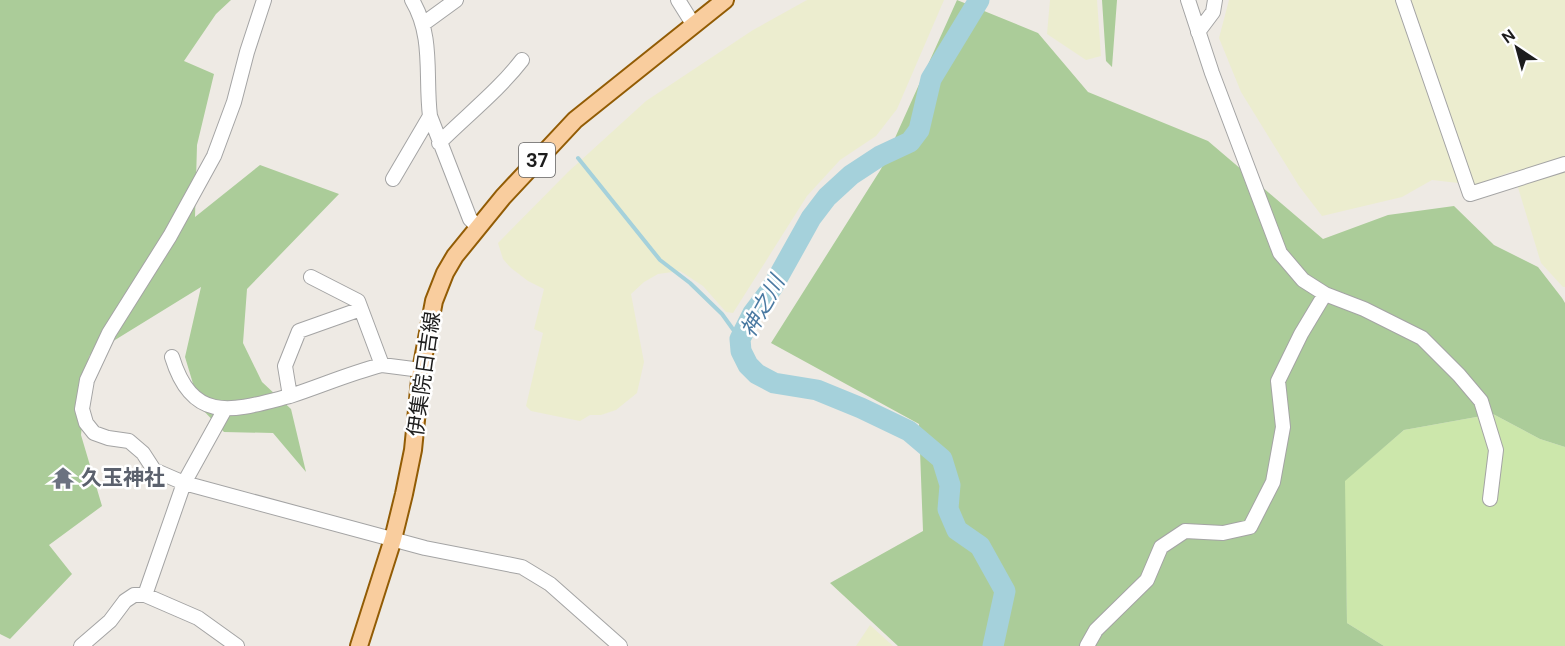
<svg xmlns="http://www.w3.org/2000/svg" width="1565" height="646" font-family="'DM Sans','Noto Sans JP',sans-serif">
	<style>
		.farmland { fill: #ecedcf }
		.grass { fill: #cce7ab }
		.forest { fill: #abcc99 }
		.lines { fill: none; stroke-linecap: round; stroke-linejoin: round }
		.stream { stroke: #a5d1db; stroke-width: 4 }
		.river { stroke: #a5d1db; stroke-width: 21 }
		.minor-casing { stroke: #a4a4a4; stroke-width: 16 }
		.major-casing { stroke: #925c05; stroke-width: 20 }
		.minor { stroke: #fff; stroke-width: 14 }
		.major { stroke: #f9cd9e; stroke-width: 16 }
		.labels { text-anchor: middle; stroke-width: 5; stroke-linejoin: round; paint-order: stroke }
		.shield { fill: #fff; stroke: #616161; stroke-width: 1.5 }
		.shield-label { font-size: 20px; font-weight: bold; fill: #1d1d1d }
		.street-label { font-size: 21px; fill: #1d1d1d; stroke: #fff }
		.worship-label { font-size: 21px; font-weight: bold; fill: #5b616d; stroke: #fff; text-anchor: start }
		.water-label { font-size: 22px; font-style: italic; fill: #4a7aa2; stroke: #fff }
	</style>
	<rect width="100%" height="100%" fill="#eeeae4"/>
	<path class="farmland" d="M 807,0 L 944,0 L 897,109 L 876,136 L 840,160 L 807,196 L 733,313 L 726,312 L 703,286 L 680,271 L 658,274 L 644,282 L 631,294 L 644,362 L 637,393 L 616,410 L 601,415 L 590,415 L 580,421 L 531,411 L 526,406 L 543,333 L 534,329 L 544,289 L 528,281 L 511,268 L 503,259 L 498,243 L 568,172 L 646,101 L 753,30 Z
		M 1050,0 L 1097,0 L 1101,56 L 1086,60 L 1047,34 Z
		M 1229,0 L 1565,0 L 1565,287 L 1563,287 L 1541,263 L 1513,171 L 1476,185 L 1432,180 L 1402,197 L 1322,216 L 1299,186 L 1241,92 L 1219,38 Z
		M 870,625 L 893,646 L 856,646 Z"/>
	<path class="grass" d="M 1493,414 L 1540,439 L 1565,447 L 1565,646 L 1384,646 L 1347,623 L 1344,481 L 1404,430 Z"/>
	<path class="forest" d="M 0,0 L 231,0 L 216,14 L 184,61 L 214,74 L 197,145 L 195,217 L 260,165 L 339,194 L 247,289 L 243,343 L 262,382 L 291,409 L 306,472 L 273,433 L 224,432 L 200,407 L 185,357 L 201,287 L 89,356 L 81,435 L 102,506 L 49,545 L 72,574 L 10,639 L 0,634 Z
		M 957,0 L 1038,33 L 1088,92 L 1208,141 L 1323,239 L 1388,215 L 1454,206 L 1494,245 L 1538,267 L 1562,298 L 1565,303 L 1565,447 L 1540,439 L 1493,414 L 1404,430 L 1345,481 L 1347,623 L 1384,646 L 898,646 L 830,583 L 923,531 L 919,424 L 771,343 L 881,169 Z
		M 1102,0 L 1117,0 L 1112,67 L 1106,61 Z"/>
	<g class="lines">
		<path class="stream" d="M 578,158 L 660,260 L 690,283 L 722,314 L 740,339"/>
		<path class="river" d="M 979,0 L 931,79 L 919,130 L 910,142 L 880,156 L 851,175 L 827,197 L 811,218 L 772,288 L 753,313 L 740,339 L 741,351 L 748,365 L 757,374 L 774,383 L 817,390 L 861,408 L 909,431 L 942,459 L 950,485 L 948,509 L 957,530 L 980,546 L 1005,591 L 993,646"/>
		<g class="minor-casing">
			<path id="minor" d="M 264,0 L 247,52 L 234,102 L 214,156 L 170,236 L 109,333 L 87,380 L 82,409 L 86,423 L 94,433 L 108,438 L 129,441 L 143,453 L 154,470 L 184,483 L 425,548 L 522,567 L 550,584 L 620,646
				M 412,0 C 434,37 425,76 430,116 L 470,219 L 478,227
				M 678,0 L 693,24
				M 1188,0 L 1212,73 L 1280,253 L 1303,280 L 1325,294 L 1364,309 L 1422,338 L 1459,375 L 1481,401 L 1496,450 L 1490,499
				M 1403,0 L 1470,194 L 1565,164
				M 423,24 L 456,0
				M 1198,32 L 1213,12 L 1215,0
				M 439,143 C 467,115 498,91 522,60
				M 393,179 L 430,116
				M 311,277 L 358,301 L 361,309
				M 172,357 C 193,426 235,410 290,396
				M 382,365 C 350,373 321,386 290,396 L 285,366 L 299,331 L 361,309 L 382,365 L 421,370
				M 145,595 L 184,483 L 225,409
				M 81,646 L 110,621 L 125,601 L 134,595 L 145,595 L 198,618 L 237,646
				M 1087,646 L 1096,630 L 1147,580 L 1161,547 L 1185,531 L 1223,533 L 1250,527 L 1273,482 L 1283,427 L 1278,381 L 1301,334 L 1325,294"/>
		</g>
		<g class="major-casing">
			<path id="major" d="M 359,646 L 393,539 L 404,494 L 413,450 L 421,370 L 434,301 L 445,273 L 455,256 L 503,197 L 575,120 L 725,0"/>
		</g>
		<use href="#minor" class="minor"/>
		<use href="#major" class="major"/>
	</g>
	<defs>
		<g id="temple-bare" transform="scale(1.8)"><path d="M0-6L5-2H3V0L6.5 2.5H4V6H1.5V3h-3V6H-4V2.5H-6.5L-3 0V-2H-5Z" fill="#6b7280" stroke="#fff" stroke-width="2.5" paint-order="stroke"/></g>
	</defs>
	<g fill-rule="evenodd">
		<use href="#temple-bare" x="63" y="478"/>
	</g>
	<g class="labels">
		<rect class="shield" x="519" y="143" width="36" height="34" rx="4.5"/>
		<g class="shield-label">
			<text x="537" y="167">37</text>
		</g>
		<g class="street-label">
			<text transform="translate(424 374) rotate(-82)" y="7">伊集院日吉線</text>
		</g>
		<g class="worship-label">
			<text x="81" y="485">久玉神社</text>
		</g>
		<g class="water-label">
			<text transform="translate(762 306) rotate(-61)" y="8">神之川</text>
		</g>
	</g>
	<g transform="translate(1517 48) rotate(324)" stroke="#ffffff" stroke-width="4.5" paint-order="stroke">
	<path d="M0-4.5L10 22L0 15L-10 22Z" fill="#1d1d1d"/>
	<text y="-9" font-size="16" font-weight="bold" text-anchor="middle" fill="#1d1d1d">N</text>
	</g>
</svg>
